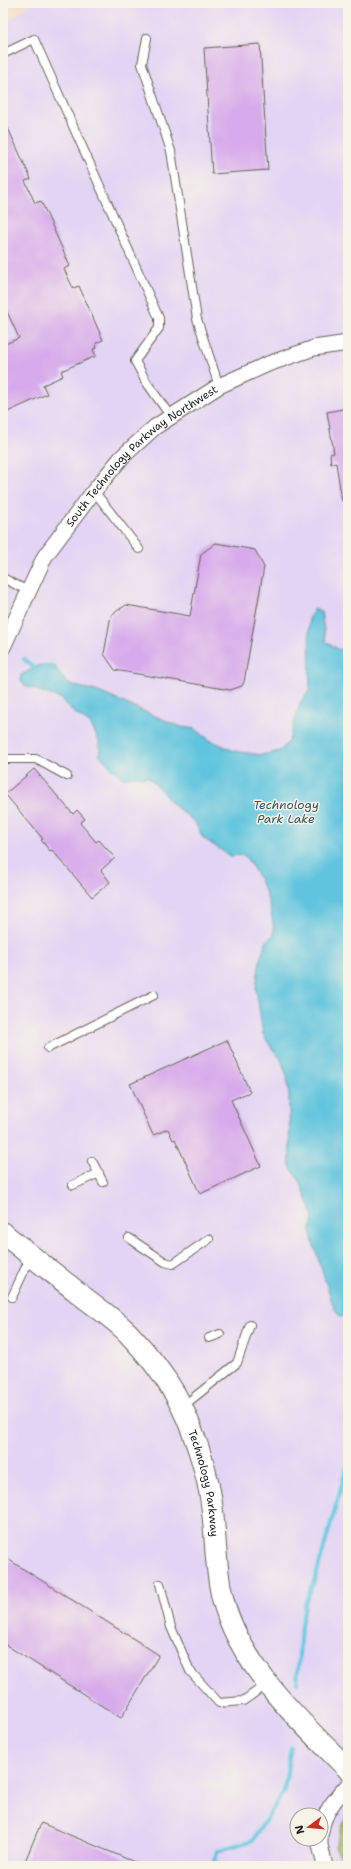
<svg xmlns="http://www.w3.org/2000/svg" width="351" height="1869" font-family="'Shantell Sans',sans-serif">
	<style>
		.built { fill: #e1d4f4; fill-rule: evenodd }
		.forest { fill: #99b162; stroke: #5a663f }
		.water { fill: #60c4de; stroke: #3e707d }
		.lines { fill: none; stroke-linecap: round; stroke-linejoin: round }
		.stream { stroke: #60c4de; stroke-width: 4 }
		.building { fill: #d7abeb }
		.lane-casing { stroke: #676057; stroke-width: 10 }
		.street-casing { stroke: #676057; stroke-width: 17 }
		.secondary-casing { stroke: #676057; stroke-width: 23 }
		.lane { stroke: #fff; stroke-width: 8 }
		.street { stroke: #fff; stroke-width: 15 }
		.secondary { stroke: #fff; stroke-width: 21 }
		.labels { text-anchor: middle; stroke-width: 3; stroke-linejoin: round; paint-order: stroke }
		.street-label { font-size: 11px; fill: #1c1c1c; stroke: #f7f3e8 }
		.water-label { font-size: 12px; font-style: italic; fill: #345760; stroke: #f7f3e8 }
	</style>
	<rect width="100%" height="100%" fill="#f7f3e8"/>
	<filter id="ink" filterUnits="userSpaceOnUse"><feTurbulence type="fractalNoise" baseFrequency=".025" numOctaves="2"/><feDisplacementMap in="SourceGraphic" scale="8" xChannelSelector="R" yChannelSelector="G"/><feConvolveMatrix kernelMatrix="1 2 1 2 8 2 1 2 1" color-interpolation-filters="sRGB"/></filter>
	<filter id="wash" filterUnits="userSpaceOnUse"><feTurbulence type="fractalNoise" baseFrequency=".012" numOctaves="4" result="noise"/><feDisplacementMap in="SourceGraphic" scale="16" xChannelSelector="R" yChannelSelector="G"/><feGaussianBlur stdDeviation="0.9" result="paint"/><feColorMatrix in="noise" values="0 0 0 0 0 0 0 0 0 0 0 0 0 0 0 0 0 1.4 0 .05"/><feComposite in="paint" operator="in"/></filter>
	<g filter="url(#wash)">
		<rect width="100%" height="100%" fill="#f3dfc4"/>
		<path class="built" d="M 32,3 L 348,3 L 348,1866 L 3,1866 L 3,26 ZM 297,1815 L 321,1815 L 321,1839 L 297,1839 Z"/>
		<path class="forest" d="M 348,1811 L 348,1866 L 344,1866 L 335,1847 Z"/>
		<path class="water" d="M 315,608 L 321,612 L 326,642 L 340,650 L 348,646 L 348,1315 L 340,1317 L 334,1308 L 312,1239 L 311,1229 L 313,1215 L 300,1181 L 290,1166 L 289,1097 L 287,1076 L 281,1059 L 271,1047 L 263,1034 L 256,988 L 260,960 L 266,941 L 274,935 C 273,905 262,879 244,855 L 230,856 L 203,838 L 195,822 L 175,806 L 149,777 L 132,776 L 122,778 L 100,756 L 99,741 L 90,723 L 74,713 L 62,699 L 26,686 L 21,682 L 21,675 L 40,665 L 54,665 L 61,676 L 70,685 L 96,691 L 181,727 L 195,729 L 210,740 L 234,751 L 261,755 L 280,751 L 289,741 L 300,703 L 310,690 L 309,619 Z"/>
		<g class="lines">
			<path class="stream" d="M 24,659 L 34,668
				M 297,1683 L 301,1625 L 306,1601 L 316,1576 L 348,1463
				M 214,1866 L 217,1851 L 253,1840 L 284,1791 L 291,1747"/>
		</g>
		<g id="blocks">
			<path class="building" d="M 260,44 L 268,170 L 212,174 L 204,48 Z
				M 3,117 L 31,179 L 25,181 L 35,203 L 41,201 L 70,266 L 64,269 L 73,288 L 79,286 L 103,340 L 96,343 L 97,348 L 93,349 L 96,356 L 61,371 L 63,376 L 43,385 L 47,394 L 3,414 L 3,345 L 19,338 L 3,303 Z
				M 348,408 L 348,501 L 342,501 L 336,463 L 331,464 L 330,454 L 334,453 L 327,412 Z
				M 216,543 L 255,550 L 264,567 L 244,682 L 242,686 L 230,690 L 115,670 L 104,654 L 111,615 L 126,605 L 190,616 L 201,554 Z
				M 34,769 L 73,814 L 77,810 L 85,819 L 80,823 L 96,842 L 99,840 L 115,858 L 101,870 L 110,882 L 92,897 L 52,850 L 50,851 L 41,840 L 43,839 L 5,794 Z
				M 227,1040 L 250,1092 L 231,1100 L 261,1166 L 200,1194 L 175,1139 L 173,1140 L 168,1129 L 153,1135 L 130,1084 Z
				M 3,1556 L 159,1655 L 121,1718 L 3,1643 Z
				M 41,1823 L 144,1866 L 23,1866 Z"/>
		</g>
	</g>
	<g filter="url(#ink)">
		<use href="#blocks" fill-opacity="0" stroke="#676057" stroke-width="1"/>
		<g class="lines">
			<g class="lane-casing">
				<path id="lane" d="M 147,38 L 142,64 L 171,151 L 197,319 L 219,386
					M 3,54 L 34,39 L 159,318 L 159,328 L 135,361 L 147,383 L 171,417
					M 94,491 L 139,549
					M 3,578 L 30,592
					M 3,759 L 36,759 L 67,776
					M 48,1048 L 154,995
					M 92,1161 L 103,1182
					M 73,1185 L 99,1173
					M 129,1238 L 165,1262 L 173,1264 L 209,1239
					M 12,1297 L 31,1256
					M 209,1338 L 220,1334
					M 182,1407 L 237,1363 L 250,1325
					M 160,1584 L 171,1627 L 190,1671 L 219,1703 L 243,1701 L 267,1684"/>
			</g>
			<g class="street-casing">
				<g id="street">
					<path id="s1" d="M 3,647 L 45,556 L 94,491 L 122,457 L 155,427 L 219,386 L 268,364 L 314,348 L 348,343"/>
					<path d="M 321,1832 C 323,1813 335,1799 348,1785"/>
					<path d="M 320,1839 L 320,1845 L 325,1866"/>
				</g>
			</g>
			<g class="secondary-casing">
				<g id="secondary">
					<path id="s2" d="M 3,1233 C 27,1253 52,1272 76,1291 C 93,1305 113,1318 128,1333 C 145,1351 162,1372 175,1394 C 192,1424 208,1472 212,1507 C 216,1536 215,1567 222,1596 C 238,1664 300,1722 348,1769"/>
				</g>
			</g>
			<use href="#lane" class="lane"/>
			<use href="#street" class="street"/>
			<use href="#secondary" class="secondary"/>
		</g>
	</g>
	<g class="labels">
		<g class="street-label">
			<text dy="4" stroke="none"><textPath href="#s1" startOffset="241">South Technology Parkway Northwest</textPath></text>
			<text dy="4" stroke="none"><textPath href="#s2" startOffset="332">Technology Parkway</textPath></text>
		</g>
		<g class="water-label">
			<text x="286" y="809">Technology<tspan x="286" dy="14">Park Lake</tspan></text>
		</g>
	</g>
	<rect width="351" height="1869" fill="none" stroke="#f7f3e8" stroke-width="16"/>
	<g transform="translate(309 1827) rotate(254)"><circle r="19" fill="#f7f3e8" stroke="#9f9d96"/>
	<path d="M0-3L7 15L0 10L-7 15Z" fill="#c8321e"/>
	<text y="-6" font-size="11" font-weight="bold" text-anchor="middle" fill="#1c1c1c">N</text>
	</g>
</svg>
